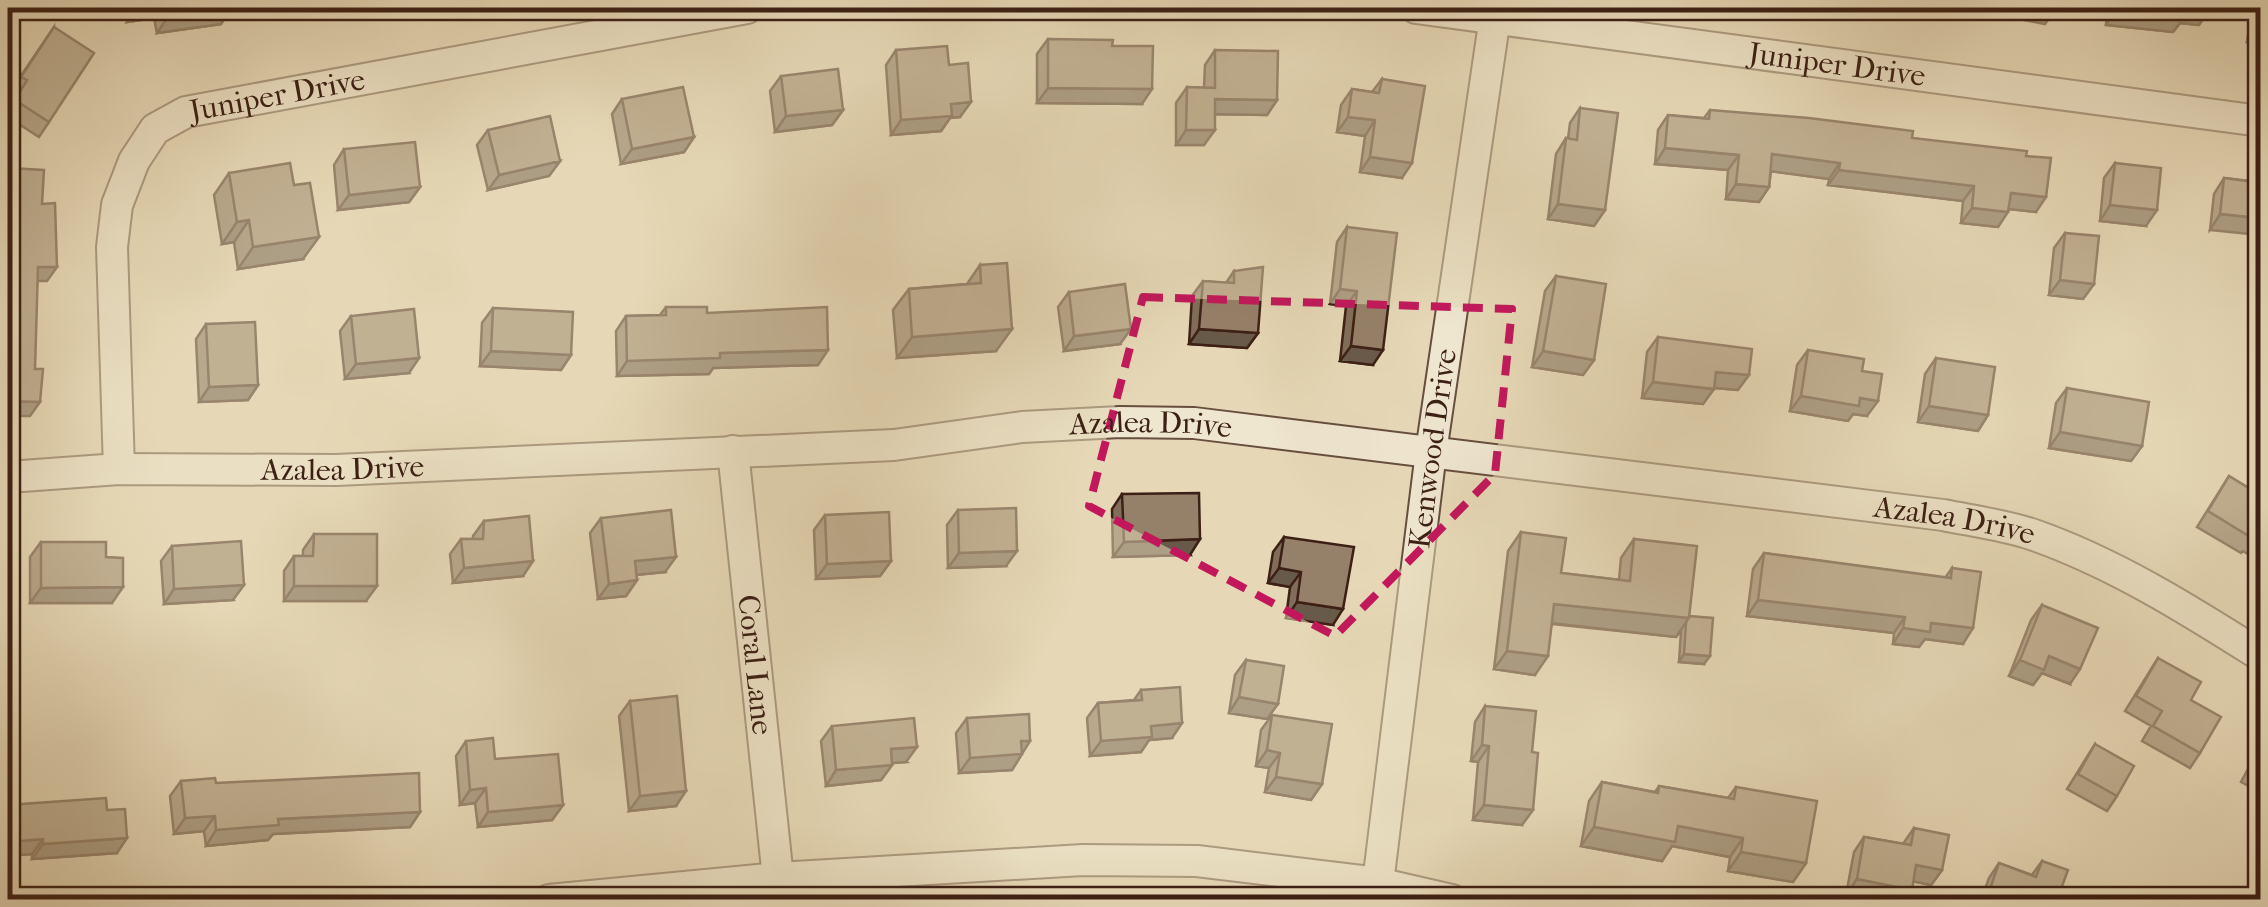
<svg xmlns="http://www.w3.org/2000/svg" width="2268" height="907" font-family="'IM FELL French Canon',serif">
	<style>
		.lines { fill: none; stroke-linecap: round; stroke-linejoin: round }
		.minor-casing { stroke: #674e3e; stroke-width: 34 }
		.minor { stroke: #efe6d0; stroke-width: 30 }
		.wall { fill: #806e5a; stroke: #3d2015; stroke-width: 2.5 }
		.shaded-wall { fill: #685a4a; stroke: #3d2015; stroke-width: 2.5 }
		.building { fill: #958069; stroke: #3d2015; stroke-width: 2.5 }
		.marked { fill: none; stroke: #c2185b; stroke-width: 8; stroke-dasharray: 20 12; stroke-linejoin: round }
		.labels { text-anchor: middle; stroke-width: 10; stroke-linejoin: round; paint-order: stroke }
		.street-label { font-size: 30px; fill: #3d2015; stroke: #efe6d0 }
	</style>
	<rect width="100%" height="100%" fill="#e6d8b7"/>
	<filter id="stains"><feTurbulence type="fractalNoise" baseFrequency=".002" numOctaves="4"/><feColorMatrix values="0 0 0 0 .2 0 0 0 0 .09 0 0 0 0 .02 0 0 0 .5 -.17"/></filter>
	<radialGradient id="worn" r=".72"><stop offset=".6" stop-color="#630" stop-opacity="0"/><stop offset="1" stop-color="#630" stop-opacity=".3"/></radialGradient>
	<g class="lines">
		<g class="minor-casing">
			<g id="minor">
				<path id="s1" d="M 1416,8 L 2260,121"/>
				<path id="s2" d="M 733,451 L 778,878"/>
				<path id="s3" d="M 119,469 L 112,247 L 117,205 L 134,161 L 155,129 L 186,112 L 747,8"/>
				<path id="s4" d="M 8,477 L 119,469 L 336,470 L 894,445 L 1022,427 L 1120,422 L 1194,423 L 1943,515 C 1973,521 2005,525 2034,535 C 2114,563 2189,610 2260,655"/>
				<path id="s5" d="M 1378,883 L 1431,452 L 1495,17"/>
				<path d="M 549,900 L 778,878 L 1083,860 L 1197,861 L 1378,883 L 1452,900"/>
			</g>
		</g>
		<use href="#minor" class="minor"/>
	</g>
	<path class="wall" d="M 125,8 L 231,8 L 221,24 L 157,33 L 154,18 L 127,22 Z
		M 2107,8 L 2210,8 L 2199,25 L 2180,23 L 2173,32 L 2106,25 Z
		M 2252,8 L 2260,8 L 2260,44 L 2247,42 Z
		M 54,27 L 49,122 L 39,137 L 8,117 L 8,110 L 16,96 L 10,92 Z
		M 1048,39 L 1112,46 L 1142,104 L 1037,103 L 1037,54 Z
		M 896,50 L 949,65 L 960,117 L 950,118 L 941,131 L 891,135 L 886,65 Z
		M 1215,50 L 1277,100 L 1267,115 L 1215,114 L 1204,145 L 1176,145 L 1176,103 L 1187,87 L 1204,88 L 1205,65 Z
		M 781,76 L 843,110 L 832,125 L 775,132 L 770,91 Z
		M 1382,79 L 1402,178 L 1360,172 L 1365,136 L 1337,132 L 1341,105 L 1352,89 L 1372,92 Z
		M 622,99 L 694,137 L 684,152 L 621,164 L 612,114 Z
		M 1580,108 L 1605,210 L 1594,226 L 1548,219 L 1556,154 L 1566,138 L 1568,139 L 1570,123 Z
		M 1710,110 L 1912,138 L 2026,156 L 2036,212 L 2009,209 L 1998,227 L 1961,223 L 1963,201 L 1828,185 L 1829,179 L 1771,171 L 1769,187 L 1759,202 L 1726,199 L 1728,170 L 1655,164 L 1658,130 L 1668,115 L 1704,118 Z
		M 488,130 L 560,161 L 549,176 L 488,190 L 477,145 Z
		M 344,149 L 420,187 L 409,202 L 338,210 L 334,165 Z
		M 2115,163 L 2146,226 L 2100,221 L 2104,178 Z
		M 229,173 L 303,259 L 238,269 L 234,242 L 222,244 L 214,195 Z
		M 2256,174 L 2260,174 L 2210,230 L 2214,194 L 2224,178 L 2250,181 Z
		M 1347,227 L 1373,365 L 1340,361 L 1346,306 L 1330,304 L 1337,242 Z
		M 2065,233 L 2094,284 L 2083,299 L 2049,295 L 2054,248 Z
		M 980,265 L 996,351 L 897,358 L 893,310 L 909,289 L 967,284 Z
		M 1234,271 L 1258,333 L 1247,348 L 1189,344 L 1192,296 L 1203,281 L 1226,283 Z
		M 1556,276 L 1594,360 L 1583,375 L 1532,367 L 1545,291 Z
		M 1069,292 L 1120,344 L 1064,351 L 1058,307 Z
		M 666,307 L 707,313 L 818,365 L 713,368 L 709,374 L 617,376 L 616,331 L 626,316 L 660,315 Z
		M 493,308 L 571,355 L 561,370 L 480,366 L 482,323 Z
		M 351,316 L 409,373 L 345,379 L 340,331 Z
		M 206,324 L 258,385 L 248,400 L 199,402 L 196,339 Z
		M 1658,337 L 1738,390 L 1714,388 L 1703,404 L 1642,398 L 1647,352 Z
		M 1808,350 L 1862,371 L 1867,416 L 1853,414 L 1848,421 L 1790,411 L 1797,365 Z
		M 1936,358 L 1988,415 L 1978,431 L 1918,422 L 1925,374 Z
		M 2067,388 L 2142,446 L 2131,461 L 2049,448 L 2056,403 Z
		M 2229,476 L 2260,495 L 2260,562 L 2243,551 L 2241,553 L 2197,527 Z
		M 1122,494 L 1190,555 L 1113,557 L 1112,509 Z
		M 958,510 L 1006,566 L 948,568 L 947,525 Z
		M 825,515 L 891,561 L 880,576 L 816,579 L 814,530 Z
		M 601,518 L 665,572 L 636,575 L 637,580 L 626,596 L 598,599 L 590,533 Z
		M 484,521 L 523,576 L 453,583 L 450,554 L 461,539 L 473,539 L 473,536 Z
		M 1521,532 L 1561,573 L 1619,580 L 1621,558 L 1634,539 L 1689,616 L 1704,664 L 1679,662 L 1681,631 L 1676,637 L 1552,624 L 1535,675 L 1494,669 L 1508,551 Z
		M 314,534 L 366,601 L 284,601 L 284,571 L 294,556 L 303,556 L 303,550 Z
		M 1284,537 L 1333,625 L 1286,618 L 1290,587 L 1268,583 L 1273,552 Z
		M 41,542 L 106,557 L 112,603 L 30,603 L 30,557 Z
		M 172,546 L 233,600 L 164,604 L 161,561 Z
		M 1764,553 L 1945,578 L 1952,568 L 1963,644 L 1925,639 L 1919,647 L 1893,644 L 1894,633 L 1747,616 L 1753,569 Z
		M 2042,605 L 2070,684 L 2042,673 L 2033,685 L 2009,676 L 2031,620 Z
		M 2158,658 L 2191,700 L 2200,753 L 2190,768 L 2142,741 L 2151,726 L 2125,711 Z
		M 1246,660 L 1267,719 L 1229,713 L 1235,675 Z
		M 1141,690 L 1172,738 L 1149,740 L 1141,752 L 1090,756 L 1087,718 L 1098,703 L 1134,700 Z
		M 630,701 L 676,806 L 629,811 L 619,716 Z
		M 1485,706 L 1522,825 L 1473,820 L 1478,762 L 1471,761 L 1475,722 Z
		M 1272,715 L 1322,784 L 1311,800 L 1265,792 L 1269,768 L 1256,766 L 1261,730 Z
		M 967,718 L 1022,752 L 1022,754 L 1012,770 L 959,773 L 956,733 Z
		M 832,726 L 906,762 L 892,763 L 892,765 L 881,780 L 826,786 L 821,741 Z
		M 466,741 L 563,805 L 552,820 L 478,827 L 475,803 L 460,805 L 456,756 Z
		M 2095,744 L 2117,796 L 2107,811 L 2067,789 Z
		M 2260,747 L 2260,792 L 2241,782 Z
		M 181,781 L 216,783 L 420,812 L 410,827 L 273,834 L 268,840 L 206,846 L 204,831 L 174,834 L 170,796 Z
		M 1602,782 L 1655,792 L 1659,786 L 1728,798 L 1736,787 L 1806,863 L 1793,882 L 1728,871 L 1730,857 L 1672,846 L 1662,861 L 1581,846 L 1589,801 Z
		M 8,805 L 107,810 L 117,853 L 32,859 L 32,854 L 8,856 Z
		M 1914,828 L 1942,870 L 1931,885 L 1913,881 L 1912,890 L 1905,900 L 1872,900 L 1846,895 L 1854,852 L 1864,837 L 1903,844 Z
		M 2042,861 L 2057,900 L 1981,900 L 1989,878 L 1999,863 L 2032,875 Z"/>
	<path class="shaded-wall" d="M 137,8 L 162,8 L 154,18 L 127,22 Z
		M 275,8 L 292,8 L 273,11 Z
		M 1981,8 L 2047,8 L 2056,9 L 2045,24 L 1978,11 Z
		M 2185,8 L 2209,9 L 2199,25 L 2180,23 L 2173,32 L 2106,25 L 2116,9 Z
		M 231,9 L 221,24 L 157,33 L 167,18 Z
		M 2258,27 L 2260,28 L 2260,44 L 2247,42 Z
		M 1048,88 L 1152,89 L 1142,104 L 1037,103 Z
		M 1215,99 L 1277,100 L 1267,115 L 1204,114 Z
		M 971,102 L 960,117 L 950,118 L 941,131 L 891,135 L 901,120 L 951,104 Z
		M 843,110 L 832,125 L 775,132 L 786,116 Z
		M 1348,117 L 1375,120 L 1365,136 L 1337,132 Z
		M 1186,130 L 1215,130 L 1204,145 L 1176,145 Z
		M 694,137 L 684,152 L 621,164 L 632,149 Z
		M 1665,148 L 1739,155 L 1728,170 L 1655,164 Z
		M 1772,154 L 1840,163 L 1829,179 L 1761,170 Z
		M 1370,157 L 1412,163 L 1402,178 L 1360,172 Z
		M 560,161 L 549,176 L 488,190 L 499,175 Z
		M 1839,170 L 1974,186 L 1963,201 L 1828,185 Z
		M 1736,184 L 1769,187 L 1759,202 L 1726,199 Z
		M 420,187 L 409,202 L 338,210 L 349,195 Z
		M 2011,193 L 2046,197 L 2036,212 L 2000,208 Z
		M 1558,204 L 1605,210 L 1594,226 L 1548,219 Z
		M 2110,205 L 2157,210 L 2146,226 L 2100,221 Z
		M 1972,208 L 2008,212 L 1998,227 L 1961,223 Z
		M 2220,214 L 2260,218 L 2260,235 L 2210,230 Z
		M 249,220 L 234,242 L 222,244 L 237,222 Z
		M 319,237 L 303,259 L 238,269 L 253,247 Z
		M 38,267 L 57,267 L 47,281 L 28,281 Z
		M 2060,280 L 2094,284 L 2083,299 L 2049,295 Z
		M 1340,289 L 1357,291 L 1346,306 L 1330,304 Z
		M 1012,329 L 996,351 L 897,358 L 912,337 Z
		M 1131,329 L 1120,344 L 1064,351 L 1074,336 Z
		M 1199,329 L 1258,333 L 1247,348 L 1189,344 Z
		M 1351,346 L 1383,350 L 1373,365 L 1340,361 Z
		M 828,350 L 818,365 L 713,368 L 709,374 L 617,376 L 627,361 L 720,353 Z
		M 491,351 L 571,355 L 561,370 L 480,366 Z
		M 1543,351 L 1594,360 L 1583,375 L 1532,367 Z
		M 419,358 L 409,373 L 345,379 L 356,364 Z
		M 1716,372 L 1749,375 L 1738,390 L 1705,387 Z
		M 1653,382 L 1714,389 L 1703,404 L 1642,398 Z
		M 258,385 L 248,400 L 199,402 L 209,387 Z
		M 1801,396 L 1860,398 L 1878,401 L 1867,416 L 1853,414 L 1848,421 L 1790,411 Z
		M 8,401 L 40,402 L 30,416 L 8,416 Z
		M 1929,406 L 1988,415 L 1978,431 L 1918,422 Z
		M 2060,432 L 2142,446 L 2131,461 L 2049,448 Z
		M 1200,539 L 1190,555 L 1113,557 L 1124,542 Z
		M 1017,551 L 1006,566 L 948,568 L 959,553 Z
		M 676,557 L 665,572 L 624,576 L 635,561 Z
		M 533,561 L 523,576 L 453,583 L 464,568 Z
		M 891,561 L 880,576 L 816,579 L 827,564 Z
		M 1279,568 L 1301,572 L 1290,587 L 1268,583 Z
		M 637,580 L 626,596 L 598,599 L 609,584 Z
		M 244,585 L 233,600 L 164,604 L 174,589 Z
		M 294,586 L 377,586 L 366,601 L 284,601 Z
		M 123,587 L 112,603 L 30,603 L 41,588 Z
		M 1758,600 L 1905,617 L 1894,633 L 1747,616 Z
		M 1297,602 L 1343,609 L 1333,625 L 1286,618 Z
		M 1554,604 L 1689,618 L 1676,637 L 1541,622 Z
		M 1931,623 L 1973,628 L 1963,644 L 1925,639 L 1919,647 L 1893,644 L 1903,628 Z
		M 1507,651 L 1548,656 L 1535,675 L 1494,669 Z
		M 1684,654 L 1710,656 L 1704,664 L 1679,662 Z
		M 2049,656 L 2080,669 L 2070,684 L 2042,673 L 2033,685 L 2009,676 L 2020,660 Z
		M 1239,697 L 1278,704 L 1267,719 L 1229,713 Z
		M 1182,723 L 1172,738 L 1149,740 L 1141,752 L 1090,756 L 1101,741 L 1151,726 Z
		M 1021,741 L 1030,741 L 1012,770 L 959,773 L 970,758 Z
		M 1482,745 L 1489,746 L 1478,762 L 1471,761 Z
		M 917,747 L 906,762 L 880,764 L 891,749 Z
		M 1267,750 L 1280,753 L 1269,768 L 1256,766 Z
		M 892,765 L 881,780 L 826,786 L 836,770 Z
		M 1276,777 L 1322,784 L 1311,800 L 1265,792 Z
		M 486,788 L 475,803 L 460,805 L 470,790 Z
		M 686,791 L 676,806 L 629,811 L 640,796 Z
		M 563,805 L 552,820 L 478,827 L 488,812 Z
		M 1484,805 L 1533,810 L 1522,825 L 1473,820 Z
		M 420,812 L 410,827 L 273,834 L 268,840 L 206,846 L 216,830 L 278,819 Z
		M 215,816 L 204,831 L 174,834 L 185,818 Z
		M 1678,826 L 1743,838 L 1730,857 L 1672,846 L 1662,861 L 1581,846 L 1594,827 Z
		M 127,838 L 117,853 L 32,859 L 43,844 Z
		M 43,839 L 32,854 L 8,856 L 8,842 Z
		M 1741,852 L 1806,863 L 1793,882 L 1728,871 Z
		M 1916,865 L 1942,870 L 1931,885 L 1906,880 Z
		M 1857,879 L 1912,890 L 1905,900 L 1872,900 L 1846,895 Z"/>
	<path class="building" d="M 166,8 L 231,8 L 231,9 L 167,18 Z
		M 2116,8 L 2185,8 L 2184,17 L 2116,9 Z
		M 54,27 L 94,53 L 49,122 L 15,100 L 27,80 L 21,77 Z
		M 1048,39 L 1113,40 L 1112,46 L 1153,46 L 1152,89 L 1048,88 Z
		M 947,46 L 949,65 L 968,63 L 971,102 L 951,104 L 952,116 L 901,120 L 896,50 Z
		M 1215,50 L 1278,51 L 1277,100 L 1215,99 L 1215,130 L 1186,130 L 1187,87 L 1215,88 Z
		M 838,69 L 843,110 L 786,116 L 781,76 Z
		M 1382,79 L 1425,86 L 1412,163 L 1370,157 L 1375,120 L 1348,117 L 1352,89 L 1379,93 Z
		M 683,87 L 694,137 L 632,149 L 622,99 Z
		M 1580,108 L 1618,113 L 1605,210 L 1558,204 L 1566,138 L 1577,140 Z
		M 1710,110 L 1809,118 L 1913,131 L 1912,138 L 2027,151 L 2026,156 L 2051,158 L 2046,197 L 2011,193 L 2008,212 L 1972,208 L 1974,186 L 1839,170 L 1840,163 L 1772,154 L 1769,187 L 1736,184 L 1739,155 L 1665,148 L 1668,115 L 1709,119 Z
		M 550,116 L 560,161 L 499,175 L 488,130 Z
		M 415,142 L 420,187 L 349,195 L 344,149 Z
		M 290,163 L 294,185 L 310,183 L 319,237 L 253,247 L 249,220 L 237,222 L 229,173 Z
		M 2115,163 L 2161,168 L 2157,210 L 2110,205 Z
		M 8,168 L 44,170 L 42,204 L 55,203 L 57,267 L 38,267 L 35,369 L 43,369 L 40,402 L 8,401 Z
		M 2256,174 L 2260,174 L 2260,218 L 2220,214 L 2224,178 L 2255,182 Z
		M 1347,227 L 1397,233 L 1383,350 L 1351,346 L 1357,291 L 1340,289 Z
		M 2065,233 L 2099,236 L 2094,284 L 2060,280 Z
		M 1007,263 L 1012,329 L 912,337 L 909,289 L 981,283 L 980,265 Z
		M 1263,267 L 1258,333 L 1199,329 L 1203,281 L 1234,283 L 1234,271 Z
		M 1556,276 L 1606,284 L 1594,360 L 1543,351 Z
		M 1125,284 L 1131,329 L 1074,336 L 1069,292 Z
		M 666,307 L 707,307 L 707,313 L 827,307 L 828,350 L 720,353 L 720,358 L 627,361 L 626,316 L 666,315 Z
		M 493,308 L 573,312 L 571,355 L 491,351 Z
		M 414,309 L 419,358 L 356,364 L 351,316 Z
		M 255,322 L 258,385 L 209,387 L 206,324 Z
		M 1658,337 L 1752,349 L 1749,375 L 1716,372 L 1714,389 L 1653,382 Z
		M 1808,350 L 1864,359 L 1862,371 L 1882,374 L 1878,401 L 1860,398 L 1859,406 L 1801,396 Z
		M 1936,358 L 1995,367 L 1988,415 L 1929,406 Z
		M 2067,388 L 2149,402 L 2142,446 L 2060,432 Z
		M 2229,476 L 2260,495 L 2260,540 L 2254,535 L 2252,538 L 2208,511 Z
		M 1199,493 L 1200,539 L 1124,542 L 1122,494 Z
		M 1016,508 L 1017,551 L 959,553 L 958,510 Z
		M 671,510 L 676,557 L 635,561 L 637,580 L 609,584 L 601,518 Z
		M 889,512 L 891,561 L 827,564 L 825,515 Z
		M 529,516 L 533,561 L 464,568 L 461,539 L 483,539 L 484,521 Z
		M 1521,532 L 1566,538 L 1561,573 L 1630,581 L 1634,539 L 1697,546 L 1689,618 L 1554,604 L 1548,656 L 1507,651 Z
		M 314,534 L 377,534 L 377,586 L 294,586 L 294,556 L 313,556 Z
		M 1284,537 L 1354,547 L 1343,609 L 1297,602 L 1301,572 L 1279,568 Z
		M 241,541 L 244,585 L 174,589 L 172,546 Z
		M 41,542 L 106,542 L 106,557 L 123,558 L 123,587 L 41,588 Z
		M 1764,553 L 1951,578 L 1952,568 L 1981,572 L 1973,628 L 1931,623 L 1930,632 L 1903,628 L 1905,617 L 1758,600 Z
		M 2042,605 L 2098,628 L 2080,669 L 2049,656 L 2044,670 L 2020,660 Z
		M 1689,616 L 1713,618 L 1710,656 L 1684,654 L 1686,623 Z
		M 2158,658 L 2201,682 L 2191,700 L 2221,717 L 2200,753 L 2153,726 L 2162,711 L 2136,696 Z
		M 1246,660 L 1284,666 L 1278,704 L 1239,697 Z
		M 1180,687 L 1182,723 L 1151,726 L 1152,737 L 1101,741 L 1098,703 L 1142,700 L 1141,690 Z
		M 677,696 L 686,791 L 640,796 L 630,701 Z
		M 1485,706 L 1536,711 L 1532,752 L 1538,753 L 1533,810 L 1484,805 L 1489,746 L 1482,745 Z
		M 1029,714 L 1030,741 L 1021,741 L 1022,754 L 970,758 L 967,718 Z
		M 1272,715 L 1332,724 L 1322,784 L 1276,777 L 1280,753 L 1267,750 Z
		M 914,718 L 917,747 L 891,749 L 892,765 L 836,770 L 832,726 Z
		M 493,738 L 495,759 L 558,754 L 563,805 L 488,812 L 486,788 L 470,790 L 466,741 Z
		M 2095,744 L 2134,766 L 2117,796 L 2078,774 Z
		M 2260,751 L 2260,771 L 2252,767 Z
		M 419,773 L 420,812 L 278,819 L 279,825 L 216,830 L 215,816 L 185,818 L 181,781 L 215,778 L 216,783 Z
		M 1602,782 L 1658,793 L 1659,786 L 1734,799 L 1736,787 L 1817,801 L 1806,863 L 1741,852 L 1743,838 L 1678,826 L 1675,842 L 1594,827 Z
		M 106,798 L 107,810 L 125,809 L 127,838 L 43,844 L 43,839 L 8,842 L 8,805 Z
		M 1914,828 L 1949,835 L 1942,870 L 1916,865 L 1912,890 L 1857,879 L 1864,837 L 1911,845 Z
		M 2042,861 L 2068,870 L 2057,900 L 1986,900 L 1999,863 L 2036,877 Z"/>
	<path d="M0 0H2268V907H0ZM 1143,297 L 1512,309 L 1495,474 L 1335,636 L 1089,506 Z" fill="#e6d8b7" fill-opacity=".55" fill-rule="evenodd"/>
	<path class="marked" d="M 1143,297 L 1512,309 L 1495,474 L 1335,636 L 1089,506 Z"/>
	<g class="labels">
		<g class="street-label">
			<text dy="10" stroke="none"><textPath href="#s1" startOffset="425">Juniper Drive</textPath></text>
			<text dy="10" stroke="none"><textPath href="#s3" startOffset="478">Juniper Drive</textPath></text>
			<text dy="10" stroke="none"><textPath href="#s4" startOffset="1145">Azalea Drive</textPath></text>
			<text dy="10" stroke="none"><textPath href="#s5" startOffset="438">Kenwood Drive</textPath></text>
			<text dy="10" stroke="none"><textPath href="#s4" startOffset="335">Azalea Drive</textPath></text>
			<text dy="10" stroke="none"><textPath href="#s4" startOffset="1955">Azalea Drive</textPath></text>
			<text dy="10" stroke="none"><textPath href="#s2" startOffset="215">Coral Lane</textPath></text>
		</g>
	</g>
	<rect width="2268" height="907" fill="none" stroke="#e6d8b7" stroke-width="40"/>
	<rect x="10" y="10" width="2248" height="887" fill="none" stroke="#3d2015" stroke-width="5"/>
	<rect x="20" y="20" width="2228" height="867" fill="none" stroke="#3d2015" stroke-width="2.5"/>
	<rect width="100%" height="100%" filter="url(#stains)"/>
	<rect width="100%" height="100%" fill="url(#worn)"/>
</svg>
